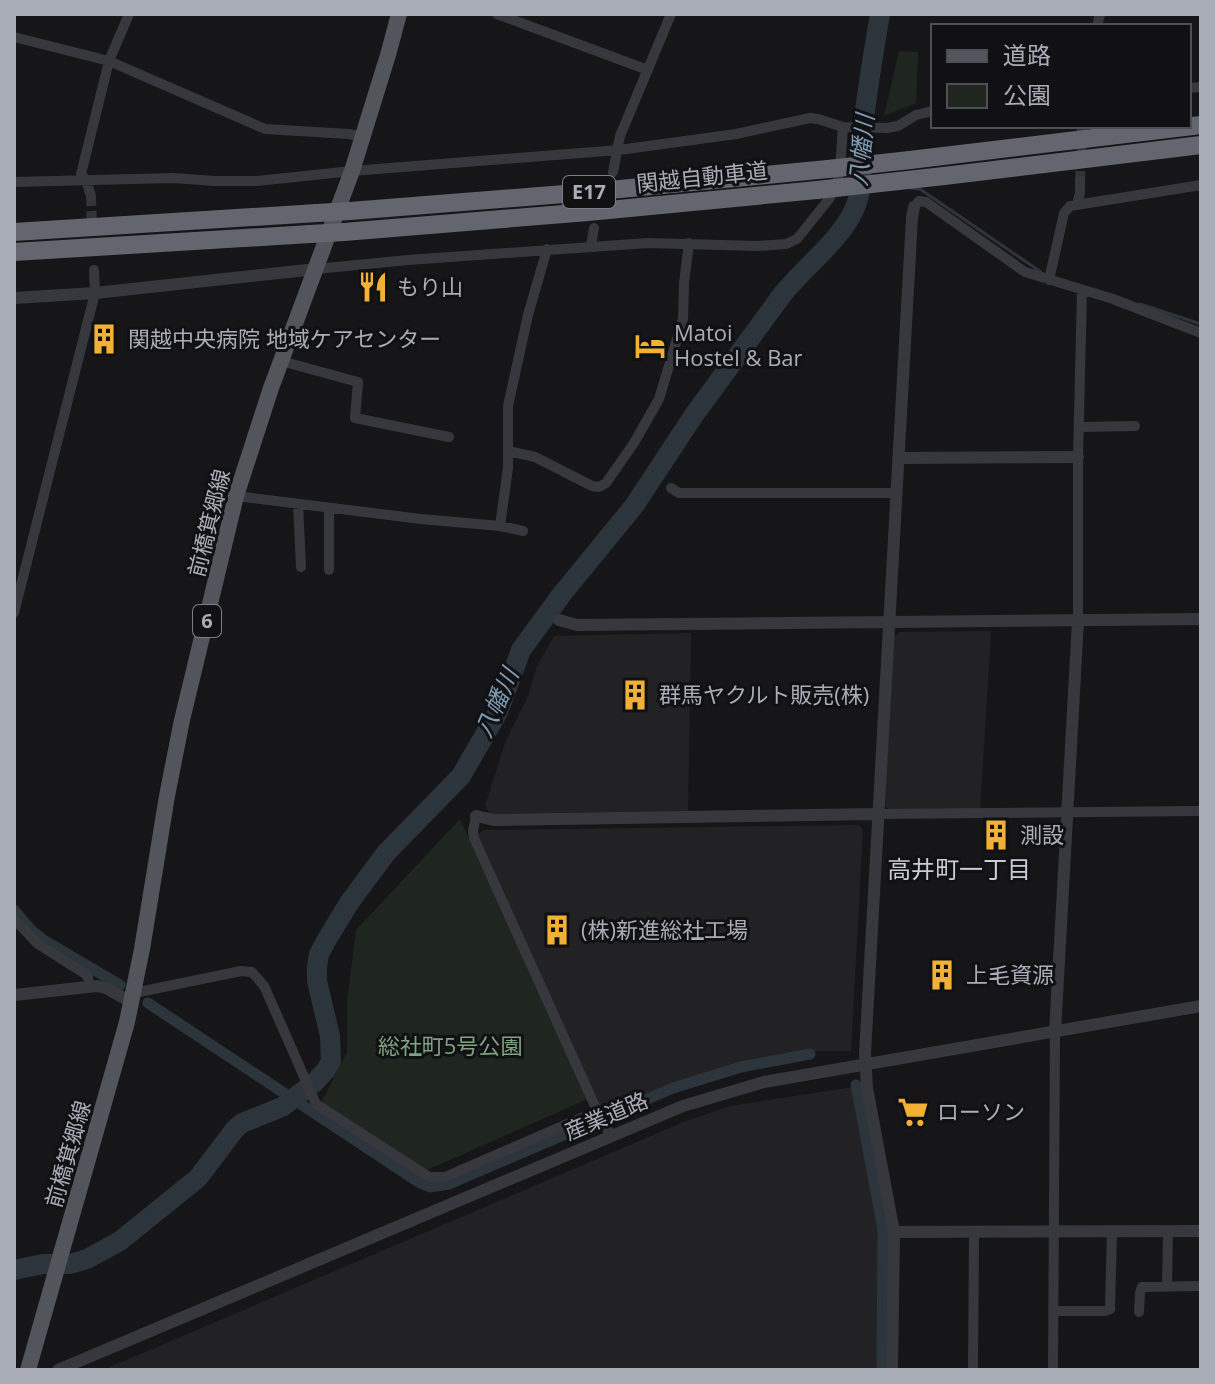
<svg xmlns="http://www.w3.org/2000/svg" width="1215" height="1384" font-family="'Open Sans','Noto Sans JP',sans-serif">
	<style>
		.built { fill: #222225 }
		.green { fill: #1e261f }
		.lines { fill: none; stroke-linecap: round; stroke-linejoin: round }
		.stream { stroke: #2c353c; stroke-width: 3 }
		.canal { stroke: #2c353c; stroke-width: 11 }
		.river { stroke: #2c353c; stroke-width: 20 }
		.minor-tunnel { stroke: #333438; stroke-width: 10; stroke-dasharray: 10 5; stroke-linecap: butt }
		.minor { stroke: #37383d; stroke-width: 10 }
		.tertiary { stroke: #37383d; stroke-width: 12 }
		.primary { stroke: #53555c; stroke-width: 16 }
		.motorway { stroke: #63666e; stroke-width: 18 }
		.motorway-bridge { stroke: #63666e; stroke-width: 18 }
		.labels { text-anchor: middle; stroke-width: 6; stroke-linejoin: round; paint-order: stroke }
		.shield { fill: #111113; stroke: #7b7e86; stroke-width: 2 }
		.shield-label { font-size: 20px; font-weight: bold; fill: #a8adb8 }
		.street-label { font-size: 22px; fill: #a8adb8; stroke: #111113 }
		.poi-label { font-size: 22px; fill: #a8adb8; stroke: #111113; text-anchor: start }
		.park-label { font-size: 22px; fill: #7fa381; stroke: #111113 }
		.water-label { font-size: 24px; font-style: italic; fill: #7f9bb3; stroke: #111113 }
		.neighbourhood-label { font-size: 24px; fill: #c9ccd4; stroke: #111113 }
	</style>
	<rect width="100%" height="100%" fill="#161618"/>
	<path class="built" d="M 991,631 L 980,811 L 891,812 L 885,806 L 893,638 L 900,632 Z
		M 691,633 L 688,811 L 490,814 L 485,806 L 506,740 L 528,696 L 537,666 L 554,636 Z
		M 859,825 L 863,830 L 851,1051 L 810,1051 L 747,1062 L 687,1078 L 603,1114 L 478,835 L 483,830 Z
		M 853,1087 L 881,1234 L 880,1370 L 103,1370 L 686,1121 L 730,1106 Z"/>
	<path class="green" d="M 899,51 L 918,52 L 916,103 L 884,116 Z
		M 460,819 L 588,1099 L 427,1170 L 321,1103 L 347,1052 L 347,1001 L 356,930 Z"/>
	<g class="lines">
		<path class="stream" d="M 911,188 L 920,189 L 1041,272
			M 1140,304 L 1201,324"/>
		<path class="canal" d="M 14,910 L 31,930 L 45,941 L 120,985
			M 148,1003 L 420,1183 L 430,1187 L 449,1184 L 673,1088 L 741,1067 L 810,1054
			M 856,1085 L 883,1229 L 882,1370"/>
		<path class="river" d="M 14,1270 L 43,1264 L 70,1264 L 87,1259 L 120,1241 L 198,1178 L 235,1129 L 242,1123 L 282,1107 L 314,1083 L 326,1070 L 331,1061 L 330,1036 L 317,981 L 317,967 L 319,954 L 326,941 L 349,903 L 386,853 L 461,776 L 498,712 L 521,650 L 562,594 L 634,506 L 694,415 L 782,295 C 804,267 839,242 854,210 C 866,183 859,164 862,137 C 866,96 873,55 880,14"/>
		<path class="minor-tunnel" d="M 1080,181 L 1082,126
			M 91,196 L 92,230"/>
		<path class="minor" d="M 497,14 L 648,70
			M 1097,26 L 1100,14
			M 14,37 L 109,61 L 265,129 L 349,134 L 364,137
			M 1189,88 L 1201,87
			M 613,172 L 620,136 L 671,14
			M 14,182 L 173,178 L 215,181 L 257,181 L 352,171 L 619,150 L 736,134 L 810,118 L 818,119 L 843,127 L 887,128 L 898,126 L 916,115 L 933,111
			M 91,196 L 86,180 L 81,174 L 109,61 L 129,14
			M 1077,204 L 1080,193 L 1080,181
			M 914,207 L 919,201 L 926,202 L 1025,272 L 1113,299 L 1201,333
			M 591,246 L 594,228
			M 316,269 L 408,260 L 648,243 L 758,246 L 786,244 L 797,239 L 829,199 L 837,182 L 840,169 L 843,127
			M 1049,280 L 1064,213 L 1070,206 L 1201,185
			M 281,361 L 358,382 L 355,418 L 449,437
			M 1079,427 L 1135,426
			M 508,451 L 535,457 L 592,486 L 599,487 L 606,483 L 634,443 L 659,399 L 683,319 L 684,283 L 689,243
			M 671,488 L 679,493 L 896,493
			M 236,496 L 421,519 L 500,526 L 523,531
			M 298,504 L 301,567
			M 329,508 L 329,570
			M 500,526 L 508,468 L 508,406 L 528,315 L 547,249
			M 14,613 L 95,293 L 94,270
			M 1078,621 L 1078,457 L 1082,290
			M 878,814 L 1201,811
			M 476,816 L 473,831 L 474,838 L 603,1124 L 612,1135
			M 14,919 L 38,944 L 84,973 L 88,977 L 89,986
			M 134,991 L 139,992 L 241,971 L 252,972 L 264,986 L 269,997 L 316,1104 L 429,1177 L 445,1177 L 597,1111
			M 1167,1286 L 1168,1231
			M 1053,1311 L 1105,1311 L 1110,1309 L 1112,1231
			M 1139,1312 L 1140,1293 L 1142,1287 L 1201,1286
			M 973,1370 L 974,1231
			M 1053,1370 L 1055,1032"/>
		<path class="tertiary" d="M 14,298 L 95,293 L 316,269
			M 898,458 L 1078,457
			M 559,620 L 577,625 L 1201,619
			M 476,816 L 494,820 L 878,814
			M 14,995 L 97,986 L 106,988 L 131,1002
			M 1055,1032 L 1078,621
			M 894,1232 L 1201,1231
			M 58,1370 L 683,1106 L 764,1082 L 1201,1006
			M 892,1370 L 894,1232 L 867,1088 L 865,1053 L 912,218 L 914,207"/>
		<path class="primary" d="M 28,1370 L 127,1022 L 142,949 L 167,796 L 182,720 L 236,496 L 271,388 L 352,171 L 388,55 L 399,14"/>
		<path class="motorway" d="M 910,160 L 1201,125
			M 944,176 L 1201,145
			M 350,211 L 589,192 L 828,169
			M 14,232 L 317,213
			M 344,232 L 588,212 L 817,190
			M 14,252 L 310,234"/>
		<path class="motorway-bridge" d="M 828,169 L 910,160
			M 817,190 L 944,176
			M 317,213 L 350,211
			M 310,234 L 344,232"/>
	</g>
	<defs>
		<g id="restaurant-bare" transform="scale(2.4)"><path d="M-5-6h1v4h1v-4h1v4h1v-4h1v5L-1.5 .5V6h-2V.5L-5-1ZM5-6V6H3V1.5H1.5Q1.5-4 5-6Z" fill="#f2b134" stroke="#111113" stroke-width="2.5" paint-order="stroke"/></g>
		<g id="building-bare" transform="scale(2.4)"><path d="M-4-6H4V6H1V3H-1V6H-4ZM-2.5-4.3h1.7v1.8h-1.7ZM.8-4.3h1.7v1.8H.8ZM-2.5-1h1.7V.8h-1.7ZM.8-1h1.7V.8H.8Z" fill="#f2b134" stroke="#111113" stroke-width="2.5" paint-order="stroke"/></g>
		<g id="hotel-bare" transform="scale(2.4)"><path d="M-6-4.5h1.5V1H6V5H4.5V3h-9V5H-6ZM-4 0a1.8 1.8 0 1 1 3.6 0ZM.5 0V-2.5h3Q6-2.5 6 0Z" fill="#f2b134" stroke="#111113" stroke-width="2.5" paint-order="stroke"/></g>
		<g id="supermarket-bare" transform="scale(2.4)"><path d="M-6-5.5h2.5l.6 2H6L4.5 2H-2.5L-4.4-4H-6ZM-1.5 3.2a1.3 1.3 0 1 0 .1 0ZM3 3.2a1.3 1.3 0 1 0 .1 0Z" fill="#f2b134" stroke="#111113" stroke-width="2.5" paint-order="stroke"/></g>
	</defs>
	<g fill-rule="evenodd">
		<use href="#restaurant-bare" x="373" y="287"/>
		<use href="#building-bare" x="104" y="339"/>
		<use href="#hotel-bare" x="650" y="346"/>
		<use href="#building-bare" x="635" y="695"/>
		<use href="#building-bare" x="996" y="835"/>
		<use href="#building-bare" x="557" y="930"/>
		<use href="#building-bare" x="942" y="975"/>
		<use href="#supermarket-bare" x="913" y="1112"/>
	</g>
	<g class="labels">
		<g class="shield">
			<rect x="563" y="176" width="52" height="32" rx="6"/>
			<rect x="193" y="605" width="28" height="32" rx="6"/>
		</g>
		<g class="shield-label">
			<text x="589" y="199">E17</text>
			<text x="207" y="628">6</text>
		</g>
		<g class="street-label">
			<text transform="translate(702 177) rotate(-6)" y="8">関越自動車道</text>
			<text transform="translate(209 523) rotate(-76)" y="8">前橋箕郷線</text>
			<text transform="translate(606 1116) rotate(-23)" y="8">産業道路</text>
			<text transform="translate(68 1154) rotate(-74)" y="8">前橋箕郷線</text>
		</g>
		<g class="poi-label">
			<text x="397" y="295">もり山</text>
			<text x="674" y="341">Matoi<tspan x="674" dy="25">Hostel &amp; Bar</tspan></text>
			<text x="128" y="347">関越中央病院 地域ケアセンター</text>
			<text x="659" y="703">群馬ヤクルト販売(株)</text>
			<text x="1020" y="843">測設</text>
			<text x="581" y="938">(株)新進総社工場</text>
			<text x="966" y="983">上毛資源</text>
			<text x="937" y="1120">ローソン</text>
		</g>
		<g class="park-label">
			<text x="450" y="1054">総社町5号公園</text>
		</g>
		<g class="water-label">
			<text transform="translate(862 150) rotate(-84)" y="8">八幡川</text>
			<text transform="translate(497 703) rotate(-66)" y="8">八幡川</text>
		</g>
		<g class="neighbourhood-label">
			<text x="959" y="878">高井町一丁目</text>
		</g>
	</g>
	<rect width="1215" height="1384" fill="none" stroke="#a8adb8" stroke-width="32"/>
	<rect x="931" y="24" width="260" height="104" fill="#111113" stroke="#4d4f55" stroke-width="2"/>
	<rect x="947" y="50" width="40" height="12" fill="#53555c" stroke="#4d4f55" stroke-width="2"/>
	<text x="1003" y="64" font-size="24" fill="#a8adb8">道路</text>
	<rect x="947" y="84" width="40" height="24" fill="#1e261f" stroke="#4d4f55" stroke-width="2"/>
	<text x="1003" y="104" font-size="24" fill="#a8adb8">公園</text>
</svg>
